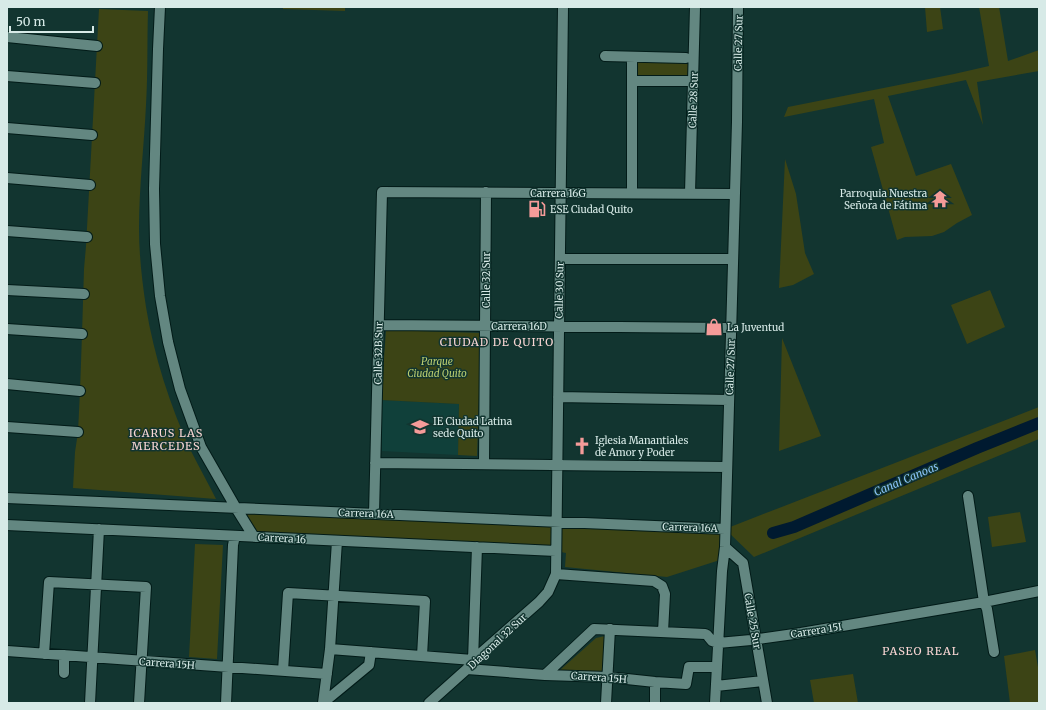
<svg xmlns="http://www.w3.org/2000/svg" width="1046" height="710" font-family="Merriweather,serif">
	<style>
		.built { fill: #10403a }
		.green { fill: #3c4415 }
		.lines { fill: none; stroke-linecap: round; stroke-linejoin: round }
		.canal { stroke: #001a30; stroke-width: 12 }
		.minor-casing { stroke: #021b18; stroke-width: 12 }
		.minor { stroke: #638781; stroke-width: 10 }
		.labels { text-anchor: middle; stroke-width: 3; stroke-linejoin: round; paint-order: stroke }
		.street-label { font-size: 10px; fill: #d7eae7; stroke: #123530 }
		.poi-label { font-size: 10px; fill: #d7eae7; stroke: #123530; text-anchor: start }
		.park-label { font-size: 10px; font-style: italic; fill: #bcce6f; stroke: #123530 }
		.neighbourhood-label { font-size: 11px; letter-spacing: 1px; fill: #f9d6d4; stroke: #123530 }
		.water-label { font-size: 11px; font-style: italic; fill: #8ac4fa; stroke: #123530 }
	</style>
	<rect width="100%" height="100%" fill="#123530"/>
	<path class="built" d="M 381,400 L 459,404 L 458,455 L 382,451 Z"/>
	<path class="green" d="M 283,7 L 345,7 L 345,11 L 283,9 Z
		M 925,7 L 940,7 L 943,29 L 927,32 Z
		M 979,7 L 999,7 L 1008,61 L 1039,50 L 1039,71 L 977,82 L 983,125 L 966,80 L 888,96 L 916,176 L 951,164 L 972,215 L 957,223 L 944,232 L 932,236 L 905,237 L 897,240 L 871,147 L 884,143 L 874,99 L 784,117 L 788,107 L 954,74 L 989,66 Z
		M 99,9 L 148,11 C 147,42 148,73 146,105 C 144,146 139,187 139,228 C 139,254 142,281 146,307 C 154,356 170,406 191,451 C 199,467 208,483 216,499 L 73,488 L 75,452 L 78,432 L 80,391 L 82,334 L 84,269 L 86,246 Z
		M 636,60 L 688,61 L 688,79 L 636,79 Z
		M 785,159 L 796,194 L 805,253 L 814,274 L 793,285 L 779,288 Z
		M 990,290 L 1005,327 L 967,344 L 951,305 Z
		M 386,330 L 481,333 L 477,456 L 458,455 L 459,404 L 381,400 Z
		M 782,338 L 821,436 L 779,451 Z
		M 1039,407 L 1039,439 L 754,557 L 725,529 L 723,559 L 667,577 L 565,567 L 566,553 L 556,551 L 254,537 L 246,511 L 725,529 Z
		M 1020,512 L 1026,542 L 992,547 L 988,517 Z
		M 195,544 L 223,545 L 217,659 L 189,657 Z
		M 605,636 L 602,672 L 559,671 L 596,638 Z
		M 1035,650 L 1039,673 L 1039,703 L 1010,703 L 1004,656 Z
		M 853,674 L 858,703 L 814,703 L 810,680 Z"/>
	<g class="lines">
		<path class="canal" d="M 773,533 L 794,527 L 977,448 L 1039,423"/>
		<g class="minor-casing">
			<path id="minor" d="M 160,7 L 158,49 L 154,189 L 155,244 L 160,296 L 168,342 L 180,389 L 201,447 L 236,508 L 254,537
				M 7,37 L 97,46
				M 605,56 L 686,58
				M 7,76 L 95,83
				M 632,81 L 687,81
				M 7,128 L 92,135
				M 7,178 L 90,185
				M 632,193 L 632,57
				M 690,193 L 695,7
				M 7,231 L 87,237
				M 560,259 L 733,259
				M 7,290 L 84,294
				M 379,325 L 731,328
				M 7,329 L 82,334
				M 7,384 L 80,391
				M 558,397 L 729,400
				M 7,427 L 78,432
				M 375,463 L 727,467
				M 484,464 L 486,192
				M 968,496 L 984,602 L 987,609 L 994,652
				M 7,498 L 725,529
				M 374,514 L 382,192 L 735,194
				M 7,525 L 556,551
				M 725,547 L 743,563 L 767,703
				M 556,574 L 654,581 L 662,586 L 665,594 L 663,632
				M 330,649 L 473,660 L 477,547
				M 7,651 L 327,674
				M 44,654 L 49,582 L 146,587 L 139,703
				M 467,669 L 545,675 L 608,677 L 655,682 L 686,684 L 689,667 L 717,667
				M 283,671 L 288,593 L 425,601 L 422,656
				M 64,673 L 64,655
				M 545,675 L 594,629 L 705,634 L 707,635 L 712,641 L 718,643 L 751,640 L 801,633 L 984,602 L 1039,591
				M 716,686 L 763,681
				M 90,703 L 99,529
				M 226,703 L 233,545 L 235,536
				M 323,703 L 330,649 L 337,541
				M 323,703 L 369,665 L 371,652
				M 429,703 L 467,669 L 473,660 L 539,602 L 548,592 L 556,574 L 563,7
				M 606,703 L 610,629
				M 655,703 L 655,682
				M 715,703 L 722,571 L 725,547 L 737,122 L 738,7"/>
		</g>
		<use href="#minor" class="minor"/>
	</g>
	<defs>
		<g id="temple-bare" transform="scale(1.38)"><path d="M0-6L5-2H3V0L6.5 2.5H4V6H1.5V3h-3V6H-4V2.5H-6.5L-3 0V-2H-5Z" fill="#f59b99" stroke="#123530" stroke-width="2.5" paint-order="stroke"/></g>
		<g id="fuel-bare" transform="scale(1.38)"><path d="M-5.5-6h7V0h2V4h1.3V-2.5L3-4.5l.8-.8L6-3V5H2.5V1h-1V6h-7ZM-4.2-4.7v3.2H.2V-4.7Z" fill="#f59b99" stroke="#123530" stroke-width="2.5" paint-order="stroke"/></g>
		<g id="shop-bare" transform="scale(1.38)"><path d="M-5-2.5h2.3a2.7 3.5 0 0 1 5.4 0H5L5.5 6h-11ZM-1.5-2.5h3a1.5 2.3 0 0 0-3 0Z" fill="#f59b99" stroke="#123530" stroke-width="2.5" paint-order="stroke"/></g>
		<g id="school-bare" transform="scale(1.38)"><path d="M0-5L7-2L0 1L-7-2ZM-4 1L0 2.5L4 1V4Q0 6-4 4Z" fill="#f59b99" stroke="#123530" stroke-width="2.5" paint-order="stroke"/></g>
		<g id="church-bare" transform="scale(1.38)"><path d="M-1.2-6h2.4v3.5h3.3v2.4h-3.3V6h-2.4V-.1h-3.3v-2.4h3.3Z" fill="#f59b99" stroke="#123530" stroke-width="2.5" paint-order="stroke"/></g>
	</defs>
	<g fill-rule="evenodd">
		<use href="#temple-bare" x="940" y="199"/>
		<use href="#fuel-bare" x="537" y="209"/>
		<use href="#shop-bare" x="714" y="327"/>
		<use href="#school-bare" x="420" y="427"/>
		<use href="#church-bare" x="582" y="446"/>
	</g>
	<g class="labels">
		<g class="street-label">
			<text transform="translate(738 43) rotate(-89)" y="4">Calle 27 Sur</text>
			<text transform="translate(693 100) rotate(-88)" y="4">Calle 28 Sur</text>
			<text x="558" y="197">Carrera 16G</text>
			<text transform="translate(486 280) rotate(-90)" y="4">Calle 32 Sur</text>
			<text transform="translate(559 290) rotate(-89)" y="4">Calle 30 Sur</text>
			<text x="519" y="330">Carrera 16D</text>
			<text transform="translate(378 353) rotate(-89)" y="4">Calle 32B Sur</text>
			<text transform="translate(730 367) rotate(-88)" y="4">Calle 27 Sur</text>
			<text transform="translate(366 513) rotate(2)" y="4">Carrera 16A</text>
			<text transform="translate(690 527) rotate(2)" y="4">Carrera 16A</text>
			<text transform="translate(282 538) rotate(3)" y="4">Carrera 16</text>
			<text transform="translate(753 621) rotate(80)" y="4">Calle 25 Sur</text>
			<text transform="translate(816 630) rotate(-9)" y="4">Carrera 15I</text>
			<text transform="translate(497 641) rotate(-43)" y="4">Diagonal 32 Sur</text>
			<text transform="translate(167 663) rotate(4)" y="4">Carrera 15H</text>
			<text transform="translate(599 677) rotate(4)" y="4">Carrera 15H</text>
		</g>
		<g class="poi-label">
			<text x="927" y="197" text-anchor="end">Parroquia Nuestra<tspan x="927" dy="12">Señora de Fátima</tspan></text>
			<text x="550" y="213">ESE Ciudad Quito</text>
			<text x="727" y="331">La Juventud</text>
			<text x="433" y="425">IE Ciudad Latina<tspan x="433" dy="12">sede Quito</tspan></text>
			<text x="595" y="444">Iglesia Manantiales<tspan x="595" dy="12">de Amor y Poder</tspan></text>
		</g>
		<g class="park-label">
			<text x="437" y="365">Parque<tspan x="437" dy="12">Ciudad Quito</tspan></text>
		</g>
		<g class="neighbourhood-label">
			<text x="497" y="346">CIUDAD DE QUITO</text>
			<text x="166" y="437">ICARUS LAS<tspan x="166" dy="13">MERCEDES</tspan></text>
			<text x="921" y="655">PASEO REAL</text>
		</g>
		<g class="water-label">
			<text transform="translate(906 479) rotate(-23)" y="4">Canal Canoas</text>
		</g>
	</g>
	<rect width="1046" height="710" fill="none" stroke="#d7eae7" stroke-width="16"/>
	<path d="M10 26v6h83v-6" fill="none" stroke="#d7eae7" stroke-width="2"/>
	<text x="16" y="26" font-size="12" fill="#d7eae7" stroke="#123530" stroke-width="3" paint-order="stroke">50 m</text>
</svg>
